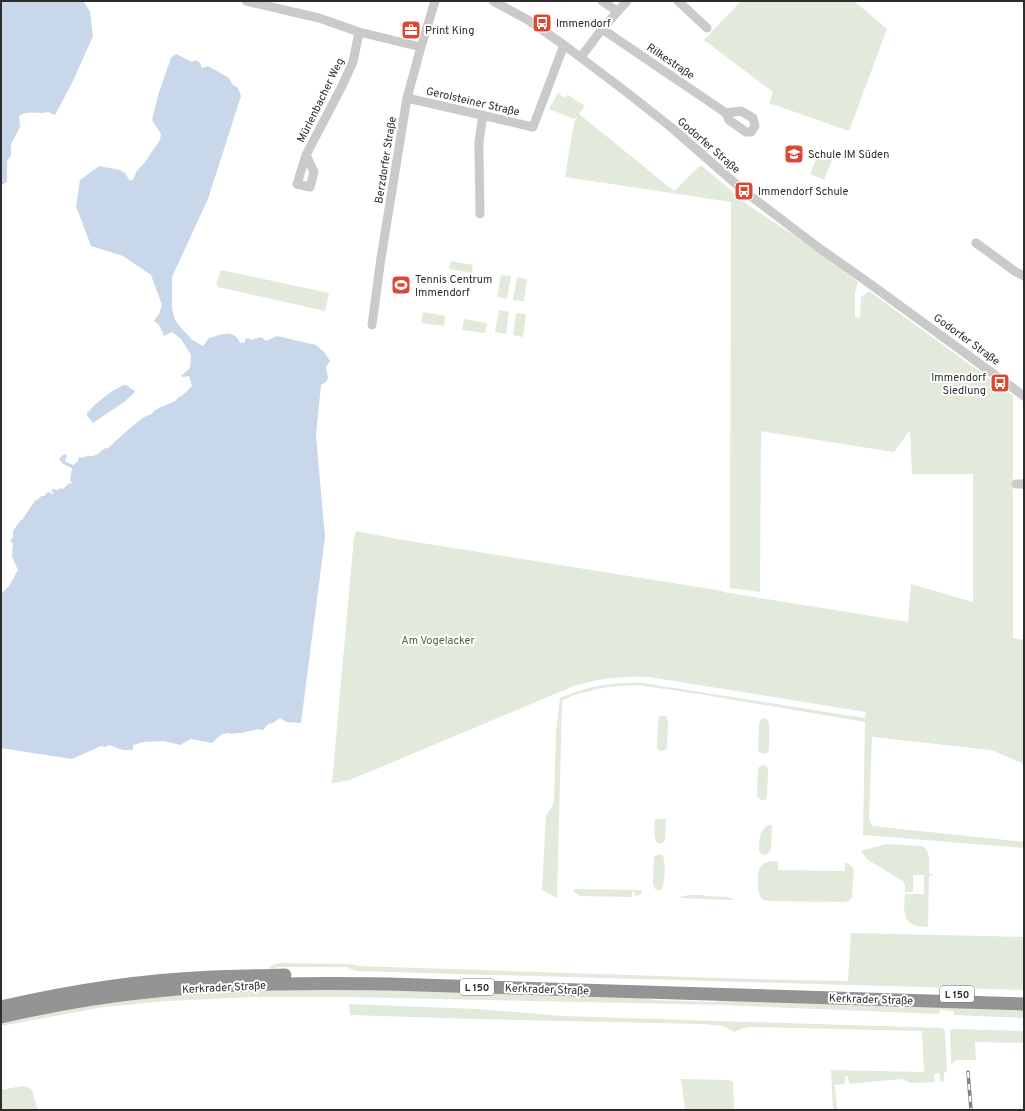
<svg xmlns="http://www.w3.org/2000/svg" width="1025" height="1111" font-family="Overpass,sans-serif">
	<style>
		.green { fill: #e1eadb }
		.water { fill: #c8d7ea }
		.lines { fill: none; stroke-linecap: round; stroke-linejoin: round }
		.minor { stroke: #cacaca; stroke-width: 9 }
		.highway { stroke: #949494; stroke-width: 13 }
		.rail-casing { stroke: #828282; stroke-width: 3.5 }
		.rail { stroke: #fff; stroke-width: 2; stroke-dasharray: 6; stroke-linecap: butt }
		.labels { text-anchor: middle; stroke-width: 4; stroke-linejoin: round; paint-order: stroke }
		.shield { fill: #fff; stroke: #6c6c6c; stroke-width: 1 }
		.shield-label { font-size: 10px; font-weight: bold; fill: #2d2d2d }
		.poi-label { font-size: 11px; fill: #2d2d2d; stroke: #fff; text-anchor: start }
		.street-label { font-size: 11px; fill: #2d2d2d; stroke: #fff }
		.park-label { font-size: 11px; fill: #49673d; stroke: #fff }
	</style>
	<rect width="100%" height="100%" fill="#fff"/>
	<path class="green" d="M 741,1 L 854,1 L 887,29 L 849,131 L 769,103 L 773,92 L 704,40 Z
		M 558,93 L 565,98 L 568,95 L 585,106 L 579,114 L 674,191 L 701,165 L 748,205 L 801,240 L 858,282 L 855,293 L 855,317 L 860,318 L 861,297 L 869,291 L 1013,396 L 1013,638 L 1024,640 L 1024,764 L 991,750 L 872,737 L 869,819 L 872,826 L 1024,842 L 1024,848 L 863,835 L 865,722 L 705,695 L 638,685 L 606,687 L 574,695 L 562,701 L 557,898 L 542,890 L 546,816 L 554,803 L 556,732 L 560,698 C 588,686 612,682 643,683 L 865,718 L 866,712 L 649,677 C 621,676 602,678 574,686 L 350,780 L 332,783 L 354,537 L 355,536 L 356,531 L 397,539 L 723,591 L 723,592 L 908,622 L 911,584 L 973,602 L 973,474 L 912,474 L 910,430 L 894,452 L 761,431 L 760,592 L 730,588 L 731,202 L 565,177 L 574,123 L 578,116 L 574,119 L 549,109 Z
		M 820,150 L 834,155 L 824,180 L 810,174 Z
		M 451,261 L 473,265 L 472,273 L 449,269 Z
		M 221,270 L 329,293 L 325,311 L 218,287 L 216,284 Z
		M 501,275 L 511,276 L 507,299 L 497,297 Z
		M 517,277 L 527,279 L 524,301 L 513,300 Z
		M 499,310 L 509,312 L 506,334 L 495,332 Z
		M 423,312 L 445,316 L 444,326 L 421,323 Z
		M 516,313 L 526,314 L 523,337 L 513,335 Z
		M 464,319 L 487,323 L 485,333 L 462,330 Z
		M 661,716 L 666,716 L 668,721 L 667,748 C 665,751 663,751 660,751 L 657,748 L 657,745 L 658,721 L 659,717 Z
		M 764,718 L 767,719 L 769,724 L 769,750 L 767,753 L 763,754 L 759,752 L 758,749 L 759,723 L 762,719 Z
		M 762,765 L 767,766 L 768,771 L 767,798 L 765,800 L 761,800 L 757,797 L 758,768 Z
		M 655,819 L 666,819 L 665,840 L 664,842 L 659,844 C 652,840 655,827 655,819 Z
		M 768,825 L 771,825 L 772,827 L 771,850 C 769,853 767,855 763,855 L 759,851 C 759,841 759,831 768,825 Z
		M 886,844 L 923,846 C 933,856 927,863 930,874 L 933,874 L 933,875 L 929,876 L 928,927 C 923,926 916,927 912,924 C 902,920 904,903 905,894 L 924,894 L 924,875 L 913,875 L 913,892 L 905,892 L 905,886 L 903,881 L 868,860 L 861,851 Z
		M 660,854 L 663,856 C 666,863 665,884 661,890 L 657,890 L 655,889 L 653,884 L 654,858 L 655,856 Z
		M 772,861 L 778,861 L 778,870 L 845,871 L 845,862 C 849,864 851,865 854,869 L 852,897 L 850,900 L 845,902 L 767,901 C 758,899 758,891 758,883 C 758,871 758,863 772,861 Z
		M 573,889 L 642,890 L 642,892 L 639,895 L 635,896 L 635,892 L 632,892 L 632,897 L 580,896 L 575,893 Z
		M 689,895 L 702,895 L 704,896 L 724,897 L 725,896 L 733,899 L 732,900 L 681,898 L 680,897 Z
		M 851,933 L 1024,937 L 1024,990 L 356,971 L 346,967 L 279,967 L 270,970 L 270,966 L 279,963 L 350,964 L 358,966 L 752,979 L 848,981 Z
		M 334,988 L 642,997 L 654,1000 L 714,1002 L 724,1000 L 1024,1009 L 1024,1018 L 954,1015 L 953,1011 L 940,1010 L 939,1014 L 721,1005 L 346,997 L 253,997 L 168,1001 L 104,1007 L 1,1026 L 1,1021 L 77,1005 L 195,991 Z
		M 349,1004 L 477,1009 L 563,1016 L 941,1028 L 944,1029 L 945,1032 L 947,1070 L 944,1073 L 944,1081 L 940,1082 L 939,1073 L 934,1074 L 935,1082 L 911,1083 L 902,1079 L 849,1084 L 848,1076 L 845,1076 L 845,1084 L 835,1085 L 837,1110 L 833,1110 L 831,1070 L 924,1072 L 922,1031 L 749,1027 L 740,1029 L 735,1032 L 723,1026 L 703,1024 L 473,1019 L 350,1015 Z
		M 952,1029 L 1024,1031 L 1024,1043 L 975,1042 L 976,1060 L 957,1060 L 951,1064 L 950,1031 Z
		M 681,1079 L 729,1080 L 733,1082 L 734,1110 L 685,1110 Z
		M 22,1086 L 28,1087 L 32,1090 L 38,1110 L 1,1110 L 1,1090 Z"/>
	<path class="water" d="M 1,1 L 83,1 L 90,11 L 93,36 L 73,81 L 55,115 L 48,112 C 38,115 29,109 19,116 L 20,127 L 11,144 L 11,156 L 7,161 L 7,182 L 1,185 Z
		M 176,54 L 192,62 L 196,60 L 200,63 L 202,68 L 208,66 L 229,78 L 233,85 L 238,88 L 241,96 L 208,199 L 172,277 L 172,308 L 175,320 L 182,329 L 188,335 L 191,339 L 203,346 L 209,338 C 220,335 234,328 240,343 L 245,342 L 245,339 L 249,338 L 251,340 L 261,337 L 266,341 L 277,336 L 316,345 L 324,352 L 330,361 L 326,367 L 328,378 L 326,382 L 321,385 L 316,435 L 325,537 L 301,723 L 286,722 L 280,718 L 273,723 L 268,724 L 263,730 L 258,729 L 242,733 L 236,733 L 231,734 L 228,733 L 222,734 L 212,743 L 191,739 L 180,745 L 164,741 L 143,742 L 133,745 L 133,750 L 123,750 L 109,745 L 105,747 L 101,746 L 72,759 L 1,748 L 1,594 L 9,586 L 18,570 L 12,557 L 13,544 L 10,540 L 13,538 L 13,531 L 20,521 L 22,520 L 35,501 L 40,498 L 41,496 L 45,496 L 46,493 L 49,492 L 52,494 L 54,493 L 51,491 L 53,489 L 58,490 L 60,488 L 63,489 L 68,484 L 72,483 L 70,480 L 72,468 C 67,466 62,464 59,459 L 64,454 L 67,455 L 65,460 L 66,462 L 73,465 L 78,461 L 79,457 L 82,458 C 86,455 91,457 96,455 C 101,453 102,448 108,448 L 130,428 L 144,417 L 152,414 L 154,411 L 159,408 L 175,401 L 179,397 L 183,395 L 192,386 L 189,376 L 183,377 L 181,376 L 190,368 L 191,355 L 181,339 L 172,332 L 164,336 L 159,325 L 154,321 L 159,314 L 162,305 L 151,275 L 123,256 L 91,246 L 76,206 L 80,180 L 99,166 L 120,170 L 125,173 L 130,181 L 132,180 L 134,178 L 136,172 L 145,162 L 160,140 L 161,134 L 152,120 L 159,92 L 171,58 Z
		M 124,385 L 126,385 L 135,391 L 134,393 L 124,402 L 93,423 L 87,415 L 87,413 C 97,402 110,391 124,385 Z"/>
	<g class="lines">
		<path class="minor" d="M 246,1 L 319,18 L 359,32 L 421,47
			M 493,1 L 528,20 L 564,45 L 625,91 L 672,128 L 744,191 L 819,248 L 866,281 L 1024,396
			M 602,1 L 617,11
			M 678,1 L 707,28
			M 602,29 L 726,113 L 729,120 L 746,132 L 751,132 L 755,126 L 753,118 L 741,111 L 726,113
			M 581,57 L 602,29 L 627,1
			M 407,98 L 533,127 L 564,45
			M 306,155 L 314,172 L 310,187 L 297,184 L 306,155 L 341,88 L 353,62 L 359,32
			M 480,214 L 479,153 L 479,141 L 483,115
			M 976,243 L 1016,272 L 1024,276
			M 372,325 L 381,258 L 407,98 L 421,47 L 435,1
			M 1016,484 L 1024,484"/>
		<path class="highway" d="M 1,1007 C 70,991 141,980 212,977 C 236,976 260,976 285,975
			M 1,1017 C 52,1005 104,996 157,991 C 234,983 311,983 388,984 L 1024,1004"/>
		<g class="rail-casing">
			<path id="rail" d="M 968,1072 L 971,1110"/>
		</g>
		<use href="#rail" class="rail"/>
	</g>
	<defs>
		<g id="bus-square" transform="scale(1)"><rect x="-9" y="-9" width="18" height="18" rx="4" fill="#de4736" stroke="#fff"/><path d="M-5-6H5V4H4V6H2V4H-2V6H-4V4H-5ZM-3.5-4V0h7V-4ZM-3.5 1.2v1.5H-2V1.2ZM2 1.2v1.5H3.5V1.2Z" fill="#fff"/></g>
		<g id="office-square" transform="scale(1)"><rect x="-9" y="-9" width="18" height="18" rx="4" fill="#de4736" stroke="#fff"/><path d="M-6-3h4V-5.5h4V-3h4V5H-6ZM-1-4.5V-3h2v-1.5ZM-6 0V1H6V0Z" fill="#fff"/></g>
		<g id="school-square" transform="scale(1)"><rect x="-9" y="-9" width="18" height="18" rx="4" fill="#de4736" stroke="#fff"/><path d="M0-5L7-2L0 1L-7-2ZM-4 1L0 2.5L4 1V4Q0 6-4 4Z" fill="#fff"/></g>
		<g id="stadium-square" transform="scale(1)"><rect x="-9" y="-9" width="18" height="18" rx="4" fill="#de4736" stroke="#fff"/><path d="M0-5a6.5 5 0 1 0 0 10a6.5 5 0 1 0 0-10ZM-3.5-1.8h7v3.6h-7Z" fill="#fff"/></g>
	</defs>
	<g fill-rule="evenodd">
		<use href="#bus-square" x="542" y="23"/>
		<use href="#office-square" x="411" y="30"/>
		<use href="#school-square" x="794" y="154"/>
		<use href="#bus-square" x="744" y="191"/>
		<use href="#stadium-square" x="401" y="285"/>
		<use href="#bus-square" x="1000" y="383"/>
	</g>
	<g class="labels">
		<g class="shield">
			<rect x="460" y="979" width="34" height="16" rx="3"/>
			<rect x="940" y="986" width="34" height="16" rx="3"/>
		</g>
		<g class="shield-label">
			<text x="477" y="991">L 150</text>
			<text x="957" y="998">L 150</text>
		</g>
		<g class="poi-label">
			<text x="556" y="27">Immendorf</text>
			<text x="425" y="34">Print King</text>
			<text x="808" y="158">Schule IM Süden</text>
			<text x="758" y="195">Immendorf Schule</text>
			<text x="415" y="283">Tennis Centrum<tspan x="415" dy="13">Immendorf</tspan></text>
			<text x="986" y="381" text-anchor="end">Immendorf<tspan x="986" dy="13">Siedlung</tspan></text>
		</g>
		<g class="street-label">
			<text transform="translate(671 61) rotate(34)" y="4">Rilkestraße</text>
			<text transform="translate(320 100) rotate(-64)" y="4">Mürlenbacher Weg</text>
			<text transform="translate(473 101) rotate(13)" y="4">Gerolsteiner Straße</text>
			<text transform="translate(709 145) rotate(41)" y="4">Godorfer Straße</text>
			<text transform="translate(385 160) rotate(-81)" y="4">Berzdorfer Straße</text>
			<text transform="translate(967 339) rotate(36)" y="4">Godorfer Straße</text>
			<text transform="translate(224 987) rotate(-3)" y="4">Kerkrader Straße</text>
			<text transform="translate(547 989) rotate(2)" y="4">Kerkrader Straße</text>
			<text transform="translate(871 999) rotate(2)" y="4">Kerkrader Straße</text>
		</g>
		<g class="park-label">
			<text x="438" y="644">Am Vogelacker</text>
		</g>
	</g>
	<rect width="1025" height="1111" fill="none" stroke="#2d2d2d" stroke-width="4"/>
</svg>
